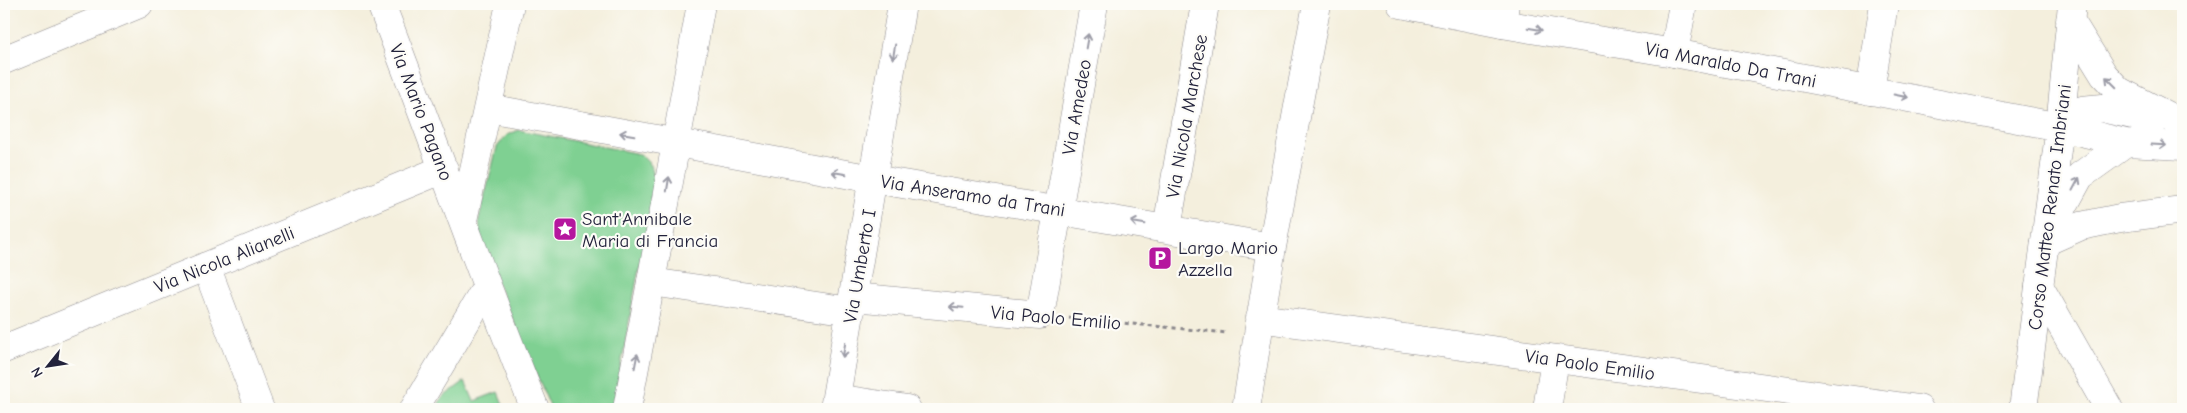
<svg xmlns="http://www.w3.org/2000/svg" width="2187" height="413" font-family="'Comic Neue',sans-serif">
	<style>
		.green { fill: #7fd092; stroke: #507966 }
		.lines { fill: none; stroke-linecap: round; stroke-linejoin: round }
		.minor-casing { stroke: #8b888c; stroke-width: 29 }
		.tertiary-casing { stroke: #8b888c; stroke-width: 29 }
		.path { stroke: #8b888c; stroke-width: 3; stroke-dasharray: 4 4; stroke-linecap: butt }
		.minor { stroke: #fff; stroke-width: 28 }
		.tertiary { stroke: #fff; stroke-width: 28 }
		.oneway { stroke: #9c9ca7 }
		.labels { text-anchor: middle; stroke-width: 4.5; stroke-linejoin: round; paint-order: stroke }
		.street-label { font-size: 19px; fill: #22223b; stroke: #fdfcf7 }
		.poi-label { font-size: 19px; fill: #22223b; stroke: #fdfcf7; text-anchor: start }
	</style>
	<rect width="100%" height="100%" fill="#fdfcf7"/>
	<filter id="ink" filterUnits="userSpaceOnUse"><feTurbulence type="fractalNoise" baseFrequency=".02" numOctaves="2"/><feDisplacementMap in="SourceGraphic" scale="10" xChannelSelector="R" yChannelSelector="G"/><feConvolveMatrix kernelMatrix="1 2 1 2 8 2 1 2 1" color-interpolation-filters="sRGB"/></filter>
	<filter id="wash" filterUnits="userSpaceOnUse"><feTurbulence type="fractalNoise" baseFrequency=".0096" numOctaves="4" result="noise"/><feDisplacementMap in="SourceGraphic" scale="20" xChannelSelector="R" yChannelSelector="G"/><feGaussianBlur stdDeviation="1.12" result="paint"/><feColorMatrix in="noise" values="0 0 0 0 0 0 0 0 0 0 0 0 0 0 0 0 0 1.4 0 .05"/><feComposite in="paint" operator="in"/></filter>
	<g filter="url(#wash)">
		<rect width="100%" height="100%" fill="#f4efdd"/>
		<path class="green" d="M 519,130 L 640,154 L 651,165 L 655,181 L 613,409 L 551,409 L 481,245 L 479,219 L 497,147 L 507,135 Z
			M 465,381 L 474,401 L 498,392 L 505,409 L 435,409 L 443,397 Z"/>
	</g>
	<g filter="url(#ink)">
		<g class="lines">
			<g class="minor-casing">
				<path id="minor" d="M 381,4 C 433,139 481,275 535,409
					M 1502,24 L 1505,4
					M 1674,53 L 1683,4
					M 4,60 L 139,4
					M 1870,91 L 1884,4
					M 488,108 L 873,179 L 1272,247
					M 463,220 L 510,4
					M 1167,228 L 1205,4
					M 2045,242 L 2081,226 L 2120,218 L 2183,210
					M 206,266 L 260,409
					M 651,282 L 851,311
					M 2039,286 L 2109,409
					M 854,297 L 1040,315 L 1094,4
					M 1260,318 L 1919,409
					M 4,349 L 444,169
					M 836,398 L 907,409
					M 414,409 L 486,288
					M 834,409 L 902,4
					M 1246,409 L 1272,247 L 1317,4
					M 1547,409 L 1555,359"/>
			</g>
			<g class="tertiary-casing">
				<path id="tertiary" d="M 1401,4 L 1502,24 L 1674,53 L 2060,127 L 2126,143 L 2183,146
					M 2070,20 L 2104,75 L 2119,91 L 2183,124
					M 2060,127 L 2082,110 L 2102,108 L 2155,120
					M 2052,227 L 2080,176 L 2126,143
					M 627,409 L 651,282 L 701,4
					M 2023,409 L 2060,127 L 2072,4"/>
			</g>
			<path class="path" d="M 1069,318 L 1227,333"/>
			<use href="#minor" class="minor"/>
			<use href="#tertiary" class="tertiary"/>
		</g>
		<defs><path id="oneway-shaft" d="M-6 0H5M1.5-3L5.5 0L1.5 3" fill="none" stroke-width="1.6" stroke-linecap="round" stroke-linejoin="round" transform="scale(1.25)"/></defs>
		<g class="oneway">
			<use href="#oneway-shaft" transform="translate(1535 29) rotate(10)"/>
			<use href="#oneway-shaft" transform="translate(1087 41) rotate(-80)"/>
			<use href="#oneway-shaft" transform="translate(894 52) rotate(99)"/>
			<use href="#oneway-shaft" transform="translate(2111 82) rotate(-135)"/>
			<use href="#oneway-shaft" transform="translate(1901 96) rotate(11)"/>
			<use href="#oneway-shaft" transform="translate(627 134) rotate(-170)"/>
			<use href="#oneway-shaft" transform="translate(2159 145) rotate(3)"/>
			<use href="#oneway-shaft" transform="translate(839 173) rotate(-170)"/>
			<use href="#oneway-shaft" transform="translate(668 184) rotate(-81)"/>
			<use href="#oneway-shaft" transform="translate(2076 184) rotate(-62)"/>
			<use href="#oneway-shaft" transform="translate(1138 223) rotate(-171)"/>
			<use href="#oneway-shaft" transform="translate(956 307) rotate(-175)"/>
			<use href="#oneway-shaft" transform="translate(844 350) rotate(100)"/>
			<use href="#oneway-shaft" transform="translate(636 361) rotate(-79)"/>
		</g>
	</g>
	<defs>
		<g id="sight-square" transform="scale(1.25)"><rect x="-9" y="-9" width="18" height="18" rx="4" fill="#b5179e" stroke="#fdfcf7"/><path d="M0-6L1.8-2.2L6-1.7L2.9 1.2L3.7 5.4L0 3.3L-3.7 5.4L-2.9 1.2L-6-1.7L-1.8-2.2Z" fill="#fff"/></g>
		<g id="parking-square" transform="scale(1.25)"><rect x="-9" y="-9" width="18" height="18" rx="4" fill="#b5179e" stroke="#fdfcf7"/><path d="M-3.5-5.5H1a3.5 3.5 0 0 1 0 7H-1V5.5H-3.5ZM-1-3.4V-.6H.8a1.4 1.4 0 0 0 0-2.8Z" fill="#fff"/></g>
	</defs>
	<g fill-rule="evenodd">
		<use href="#sight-square" x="565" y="229"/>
		<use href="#parking-square" x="1160" y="258"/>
	</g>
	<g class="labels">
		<g class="street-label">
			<text transform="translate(1731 64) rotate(11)" y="7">Via Maraldo Da Trani</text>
			<text transform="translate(1076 107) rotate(-80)" y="7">Via Amedeo</text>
			<text transform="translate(422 112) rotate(69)" y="7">Via Mario Pagano</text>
			<text transform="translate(1186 116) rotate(-80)" y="7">Via Nicola Marchese</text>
			<text transform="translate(973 195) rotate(9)" y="7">Via Anseramo da Trani</text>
			<text transform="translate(2049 207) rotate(-83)" y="7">Corso Matteo Renato Imbriani</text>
			<text transform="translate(224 259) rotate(-22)" y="7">Via Nicola Alianelli</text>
			<text transform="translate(859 266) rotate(-80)" y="7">Via Umberto I</text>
			<text transform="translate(1056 317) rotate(5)" y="7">Via Paolo Emilio</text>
			<text transform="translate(1590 364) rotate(8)" y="7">Via Paolo Emilio</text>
		</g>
		<g class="poi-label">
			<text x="582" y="225">Sant'Annibale<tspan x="582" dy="22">Maria di Francia</tspan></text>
			<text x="1178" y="254">Largo Mario<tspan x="1178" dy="22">Azzella</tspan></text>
		</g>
	</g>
	<rect width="2187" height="413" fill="none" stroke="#fdfcf7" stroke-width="20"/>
	<g transform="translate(48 366) rotate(240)" stroke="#fdfcf7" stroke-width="4" paint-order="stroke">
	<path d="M0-4L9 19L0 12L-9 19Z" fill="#22223b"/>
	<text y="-8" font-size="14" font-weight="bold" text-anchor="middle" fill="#22223b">N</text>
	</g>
</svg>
